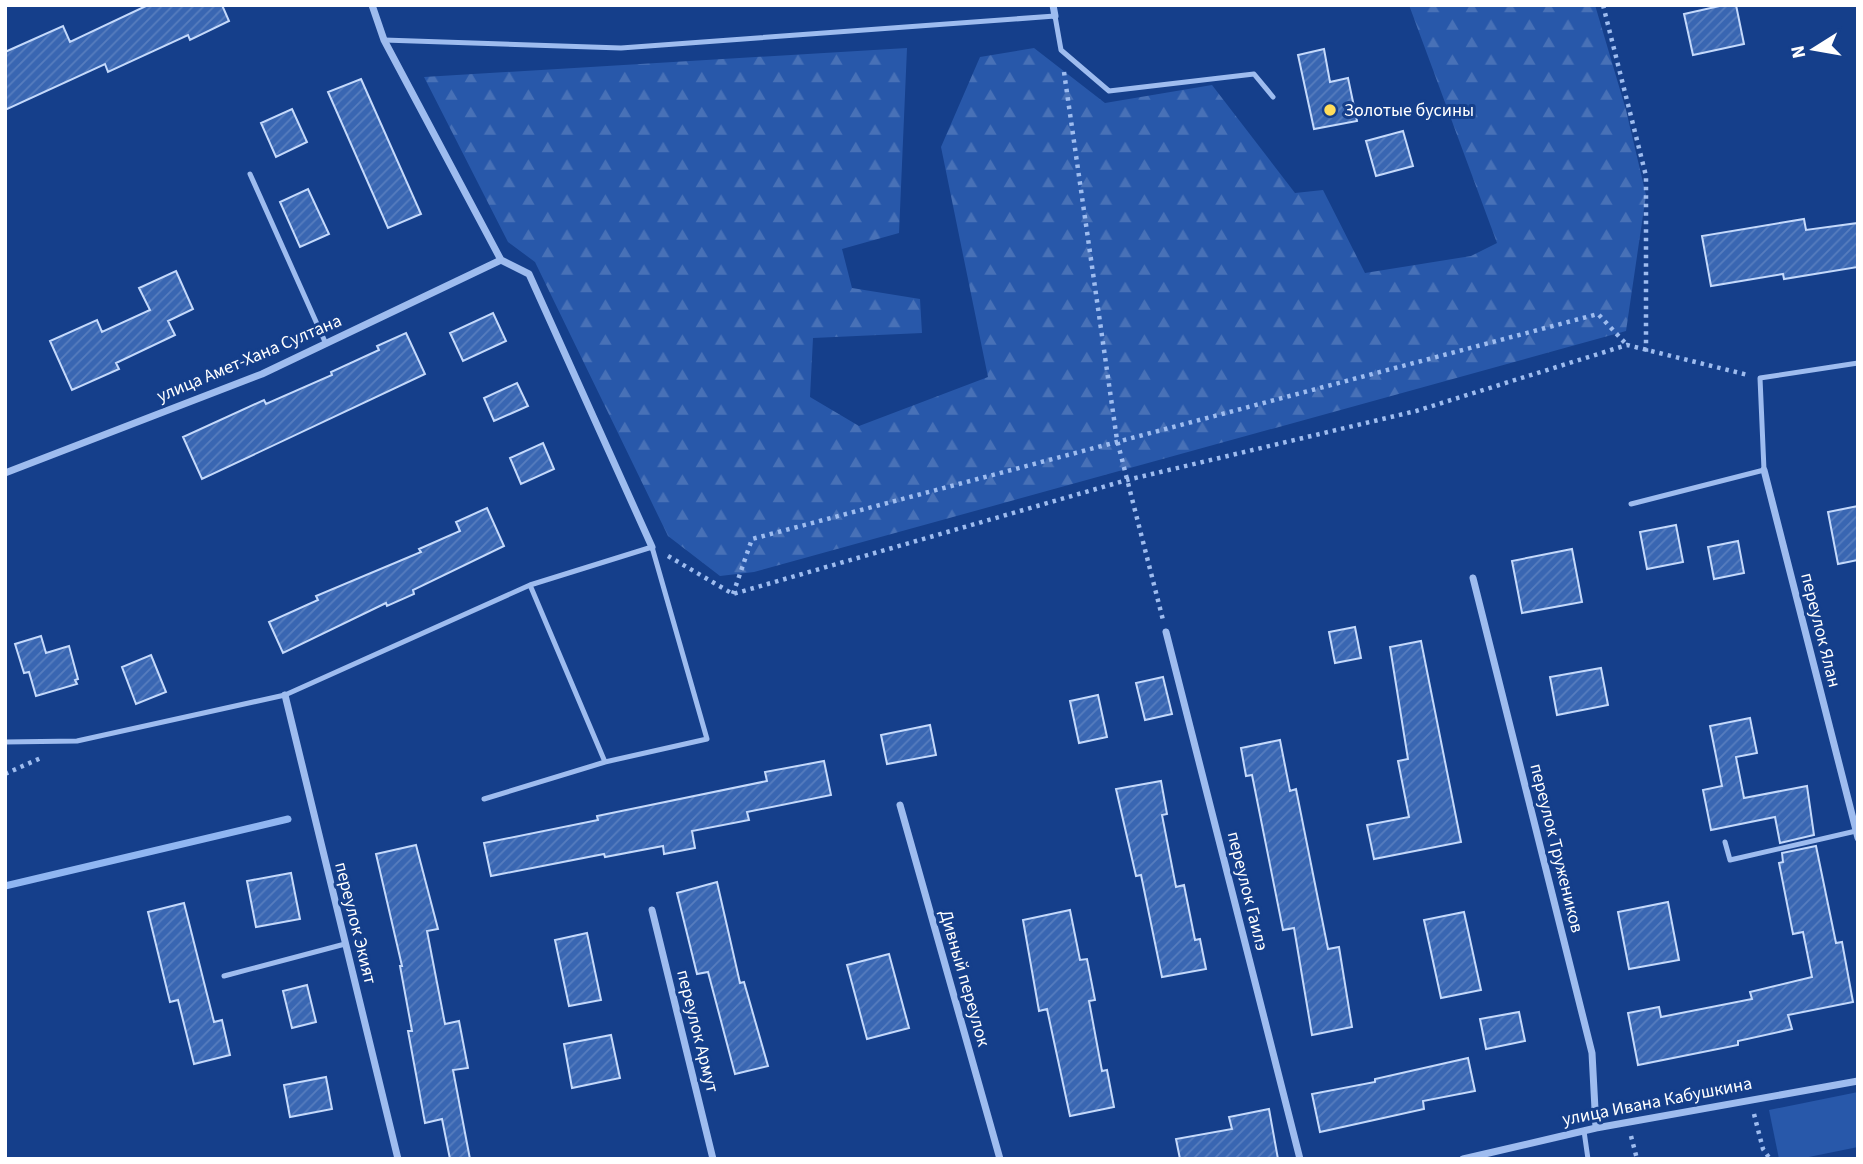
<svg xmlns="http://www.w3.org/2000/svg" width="1863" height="1164" font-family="'Source Sans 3',sans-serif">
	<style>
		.green { fill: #2858aa }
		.forest { fill: url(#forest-firs) }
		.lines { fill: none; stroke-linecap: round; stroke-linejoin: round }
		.stream { stroke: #90b6f2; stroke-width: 7 }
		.building { fill: url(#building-hatch); stroke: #c4d9fb; stroke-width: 2 }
		.path { stroke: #9ebcef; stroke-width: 4.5; stroke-dasharray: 3.5 5; stroke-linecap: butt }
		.service { stroke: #9ebcef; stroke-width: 5 }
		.minor { stroke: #9ebcef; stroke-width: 7 }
		.poi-dot { fill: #ffdd5c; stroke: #153f8b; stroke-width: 2.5 }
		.labels { text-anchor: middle; stroke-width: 6; stroke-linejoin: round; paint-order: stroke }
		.poi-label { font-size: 18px; fill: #fff; stroke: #153f8b; text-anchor: start }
		.street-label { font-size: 18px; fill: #fff; stroke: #153f8b }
	</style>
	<defs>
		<pattern id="forest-firs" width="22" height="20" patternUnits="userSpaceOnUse" patternTransform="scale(1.75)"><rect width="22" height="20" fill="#2858aa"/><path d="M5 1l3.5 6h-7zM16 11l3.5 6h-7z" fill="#4871b7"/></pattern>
		<pattern id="building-hatch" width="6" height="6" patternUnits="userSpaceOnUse" patternTransform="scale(1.75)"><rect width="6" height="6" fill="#3966b2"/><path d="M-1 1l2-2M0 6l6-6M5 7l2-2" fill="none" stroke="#577dbe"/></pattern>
	</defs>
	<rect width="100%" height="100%" fill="#153f8b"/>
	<path class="green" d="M 1858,1092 L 1858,1147 L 1799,1159 L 1779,1159 L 1769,1110 Z"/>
	<path class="forest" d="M 1409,5 L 1595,5 L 1626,110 L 1646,195 L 1626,331 L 754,572 L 720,576 L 668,536 L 535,262 L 508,242 L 424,77 L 907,48 L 899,233 L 842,249 L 852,288 L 920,299 L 922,333 L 813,338 L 810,397 L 859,426 L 988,377 L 941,147 L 980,57 L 1034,48 L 1105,103 L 1212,85 L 1295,193 L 1323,190 L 1365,273 L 1471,256 L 1497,243 Z"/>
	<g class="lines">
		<path class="stream" d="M 5,886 L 288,819"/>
	</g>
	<path class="building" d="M 148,5 L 222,5 L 229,21 L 190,40 L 188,35 L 108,72 L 105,64 L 5,110 L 5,52 L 63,26 L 70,42 Z
		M 1724,5 L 1736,5 L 1744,44 L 1693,55 L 1684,14 Z
		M 1324,49 L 1330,82 L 1348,78 L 1357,121 L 1314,129 L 1298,55 Z
		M 361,79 L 421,214 L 388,228 L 328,92 Z
		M 292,109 L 307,142 L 276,157 L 261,123 Z
		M 1403,131 L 1413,166 L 1376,176 L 1366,141 Z
		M 308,189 L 329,234 L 300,247 L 280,202 Z
		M 1804,219 L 1806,230 L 1858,223 L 1858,267 L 1784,279 L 1783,274 L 1711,286 L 1702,236 Z
		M 176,271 L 193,309 L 168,321 L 175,335 L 116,363 L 119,369 L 72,390 L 50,341 L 97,320 L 102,332 L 150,310 L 139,288 Z
		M 493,313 L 506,341 L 463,361 L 450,333 Z
		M 406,333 L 425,374 L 202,479 L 183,437 L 264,400 L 266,404 L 332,375 L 331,372 L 379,350 L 377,346 Z
		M 517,383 L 528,406 L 494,421 L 484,398 Z
		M 543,443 L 554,469 L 521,484 L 510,458 Z
		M 1858,506 L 1858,560 L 1838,564 L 1828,512 Z
		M 487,508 L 504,546 L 413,590 L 414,594 L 387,606 L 386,603 L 283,653 L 269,622 L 318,600 L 316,596 L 421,552 L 419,549 L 460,531 L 456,522 Z
		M 1676,525 L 1683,562 L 1647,569 L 1640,532 Z
		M 1738,541 L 1744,573 L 1714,579 L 1708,547 Z
		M 1572,549 L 1582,602 L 1522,613 L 1512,561 Z
		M 1355,627 L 1361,658 L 1335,663 L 1329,632 Z
		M 41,636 L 46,653 L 69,646 L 78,679 L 75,680 L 77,684 L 36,696 L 29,672 L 24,673 L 15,644 Z
		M 1421,641 L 1461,842 L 1374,859 L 1367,825 L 1409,817 L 1398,761 L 1408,759 L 1390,647 Z
		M 151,655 L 166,692 L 136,704 L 122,667 Z
		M 1601,668 L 1608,705 L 1557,715 L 1550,677 Z
		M 1163,677 L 1172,714 L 1145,720 L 1136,683 Z
		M 1098,695 L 1107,737 L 1079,743 L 1070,701 Z
		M 1750,718 L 1757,753 L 1736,757 L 1744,798 L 1807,786 L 1814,835 L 1780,843 L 1775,817 L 1711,830 L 1703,790 L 1722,786 L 1710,726 Z
		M 930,725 L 936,755 L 887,764 L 881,735 Z
		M 1280,740 L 1290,791 L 1296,789 L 1328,949 L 1339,947 L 1352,1027 L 1312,1035 L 1294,928 L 1283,930 L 1252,775 L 1246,776 L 1241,748 Z
		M 824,761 L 831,795 L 747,812 L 749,820 L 692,831 L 695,848 L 664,854 L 663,846 L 605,857 L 604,854 L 491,876 L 484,843 L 598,820 L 597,816 L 767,781 L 765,772 Z
		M 1161,781 L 1167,814 L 1162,815 L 1176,887 L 1184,885 L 1195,940 L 1200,939 L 1206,969 L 1162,977 L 1141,875 L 1136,876 L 1116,789 Z
		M 416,845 L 438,929 L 427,931 L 445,1024 L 459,1021 L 468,1068 L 453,1070 L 470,1159 L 450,1159 L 442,1119 L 425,1123 L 408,1031 L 412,1031 L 400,966 L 402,966 L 376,854 Z
		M 1816,846 L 1836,943 L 1842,942 L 1853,1002 L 1788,1015 L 1792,1029 L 1738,1041 L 1738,1045 L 1638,1065 L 1628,1013 L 1659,1007 L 1661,1017 L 1752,999 L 1750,992 L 1812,977 L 1803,932 L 1793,934 L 1779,863 L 1783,862 L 1782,853 Z
		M 291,873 L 300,919 L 256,927 L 247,881 Z
		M 717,882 L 740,983 L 744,982 L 768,1066 L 735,1074 L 708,972 L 697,974 L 677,893 Z
		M 1668,902 L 1679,960 L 1629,969 L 1618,912 Z
		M 184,903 L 214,1022 L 222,1020 L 230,1055 L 194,1064 L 178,1000 L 170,1002 L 148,912 Z
		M 1070,910 L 1080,960 L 1087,959 L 1095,1000 L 1089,1001 L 1102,1071 L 1107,1070 L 1114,1107 L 1070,1116 L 1047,1009 L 1039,1011 L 1023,920 Z
		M 1464,912 L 1481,990 L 1441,998 L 1424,920 Z
		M 587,933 L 601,1000 L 569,1006 L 555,940 Z
		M 889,954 L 909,1028 L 867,1039 L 847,965 Z
		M 307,985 L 316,1022 L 292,1028 L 283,991 Z
		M 1519,1012 L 1525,1041 L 1486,1049 L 1480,1019 Z
		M 611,1035 L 620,1078 L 572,1088 L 564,1044 Z
		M 1468,1058 L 1475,1091 L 1423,1101 L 1424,1109 L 1320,1132 L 1312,1094 L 1375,1082 L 1375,1079 Z
		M 326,1077 L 332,1109 L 290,1117 L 284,1085 Z
		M 1269,1109 L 1278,1159 L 1180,1159 L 1176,1139 L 1232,1129 L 1229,1117 Z"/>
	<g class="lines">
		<path class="path" d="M 1603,5 L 1646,176 L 1646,352
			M 1064,72 L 1117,440 L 1163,620
			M 668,556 L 733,594 L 1127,480 L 1416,411 L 1627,345 L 1748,375
			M 733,594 L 752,539 L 1598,314 L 1627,345
			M 5,774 L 43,757
			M 1754,1114 L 1763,1149 L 1770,1159
			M 1631,1136 L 1637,1159"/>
		<path class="service" d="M 384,40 L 621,48 L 1055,16 L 1061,50 L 1109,91 L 1254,74 L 1273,97
			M 250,174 L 326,344
			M 1631,504 L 1764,470 L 1760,378 L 1858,363
			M 530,585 L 605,762
			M 5,742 L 77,741 L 285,695 L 530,585 L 652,547 L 707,739 L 605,762 L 484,799
			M 1725,842 L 1730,860 L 1856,831
			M 224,976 L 345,944
			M 1584,1131 L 1588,1159"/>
		<path class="minor" d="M 372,5 L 384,40 L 501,260 L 529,274 L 652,547
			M 1053,5 L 1055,16
			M 1764,470 L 1858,838
			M 5,473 L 262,374 L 501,260
			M 1473,578 L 1592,1053 L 1596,1128
			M 1166,632 L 1300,1159
			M 285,695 L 398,1159
			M 900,805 L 1000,1159
			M 652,910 L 713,1159
			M 1463,1159 L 1596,1128 L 1858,1081"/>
	</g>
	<circle class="poi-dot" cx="1330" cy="110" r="7"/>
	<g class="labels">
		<g class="poi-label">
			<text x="1344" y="116">Золотые бусины</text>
		</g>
		<g class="street-label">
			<text transform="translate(249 358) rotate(-23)" y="6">улица Амет-Хана Султана</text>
			<text transform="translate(1821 630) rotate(76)" y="6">переулок Ялан</text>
			<text transform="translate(1557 848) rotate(76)" y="6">переулок Тружеников</text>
			<text transform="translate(1248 891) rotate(76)" y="6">переулок Гаилэ</text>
			<text transform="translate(356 923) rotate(76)" y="6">переулок Экият</text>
			<text transform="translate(965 978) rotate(74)" y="6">Дивный переулок</text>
			<text transform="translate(698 1031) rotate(76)" y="6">переулок Армут</text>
			<text transform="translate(1657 1101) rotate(-11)" y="6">улица Ивана Кабушкина</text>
		</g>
	</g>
	<rect width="1863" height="1164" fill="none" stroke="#ffffff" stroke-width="14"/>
	<g transform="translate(1814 49) rotate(259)" stroke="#153f8b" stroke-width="5" paint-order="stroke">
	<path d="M0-5L12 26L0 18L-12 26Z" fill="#ffffff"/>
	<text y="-10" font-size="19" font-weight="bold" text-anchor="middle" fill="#ffffff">N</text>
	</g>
</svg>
